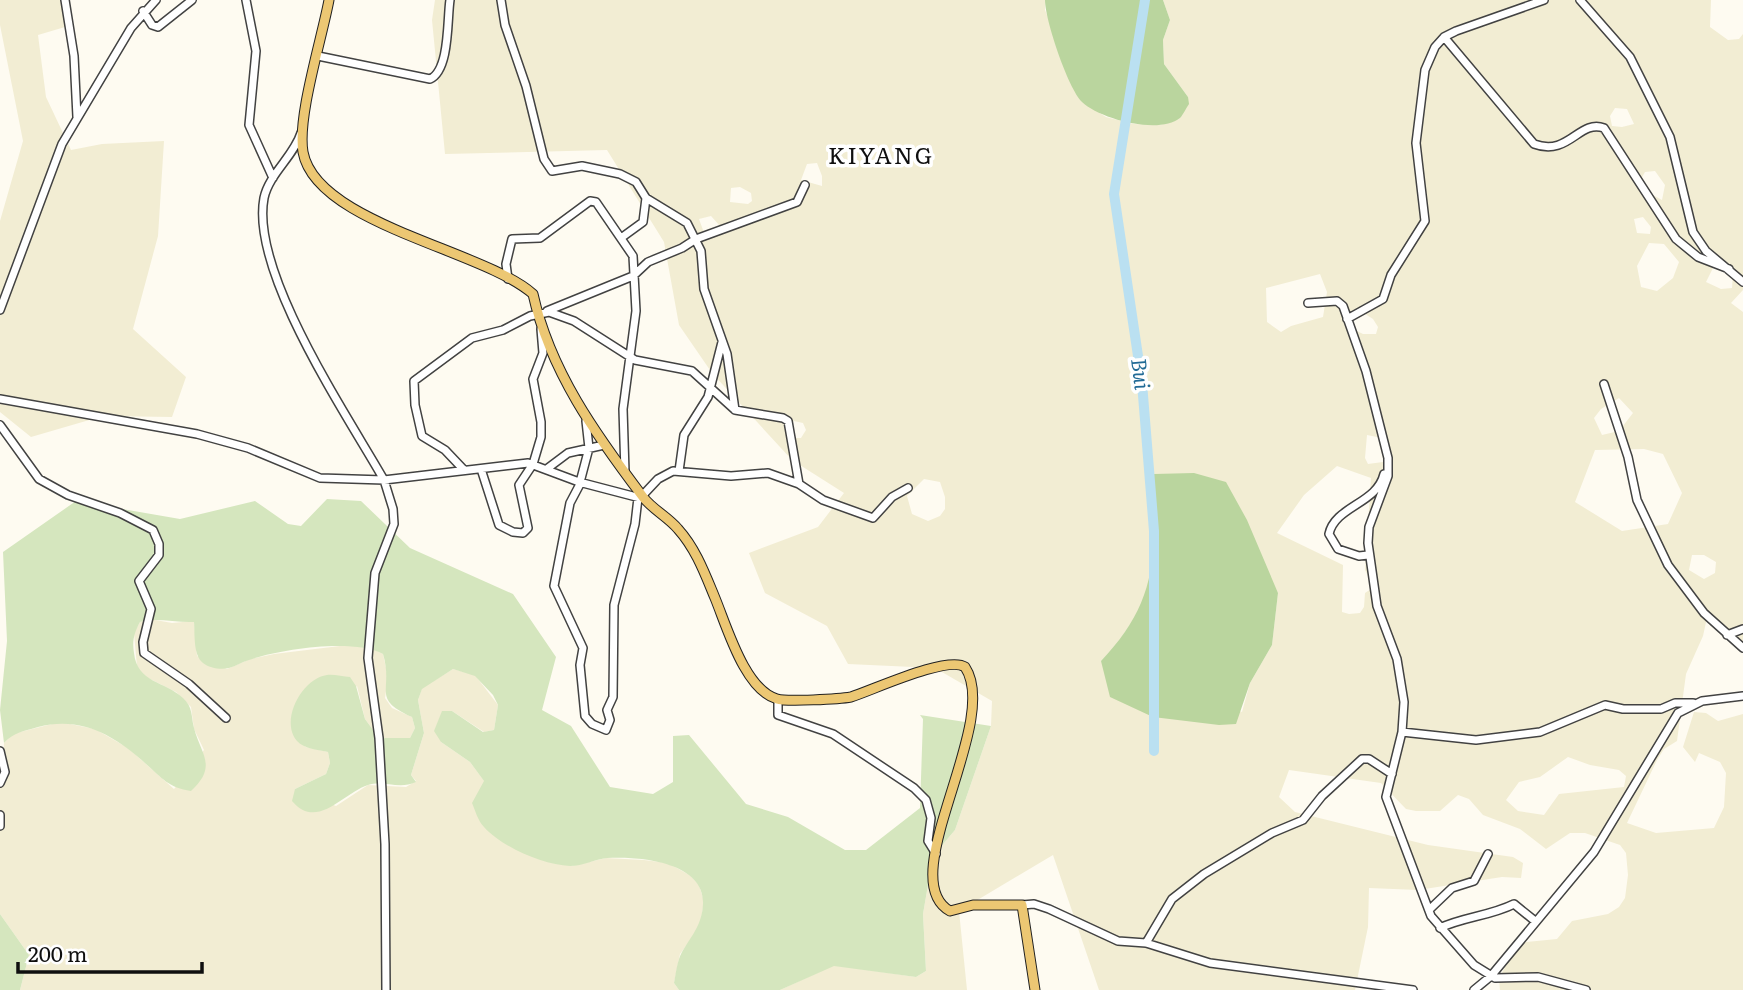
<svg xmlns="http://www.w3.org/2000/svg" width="1743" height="990" font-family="Literata,serif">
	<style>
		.farmland { fill: #f2edd3; fill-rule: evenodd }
		.green { fill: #d5e6be }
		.forest { fill: #bad59e }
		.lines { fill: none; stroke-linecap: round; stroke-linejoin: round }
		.river { stroke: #bae0f1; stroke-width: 10 }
		.minor-casing { stroke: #424242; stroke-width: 10 }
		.major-casing { stroke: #202020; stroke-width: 11 }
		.minor { stroke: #fff; stroke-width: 7 }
		.major { stroke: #ecc773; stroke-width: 9 }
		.labels { text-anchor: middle; stroke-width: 7; stroke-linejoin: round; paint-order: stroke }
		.water-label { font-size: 21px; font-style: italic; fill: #226b96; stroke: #fff }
		.quarter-label { font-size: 23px; letter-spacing: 2px; fill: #0f0f0f; stroke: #fff }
	</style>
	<rect width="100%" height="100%" fill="#fefbf1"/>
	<path class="farmland" d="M 0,0 L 65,0 L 65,27 L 38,35 L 46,97 L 71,150 L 102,144 L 164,141 L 158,236 L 133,329 L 186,377 L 172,417 L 103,416 L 31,437 L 0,412 L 0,221 L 23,141 L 0,25 Z
		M 435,0 L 1045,0 L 1045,10 L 1081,101 L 1106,117 L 1134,124 L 1160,125 L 1179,119 L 1188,97 L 1164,64 L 1163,40 L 1170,20 L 1163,0 L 1711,0 L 1710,27 L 1728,40 L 1739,39 L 1743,34 L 1743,290 L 1731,303 L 1743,312 L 1743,652 L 1732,644 L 1708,613 L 1703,636 L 1686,674 L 1677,741 L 1664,749 L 1657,760 L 1627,823 L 1656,833 L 1714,828 L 1724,807 L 1726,773 L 1720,762 L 1699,753 L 1695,762 L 1683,747 L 1694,712 L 1706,713 L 1718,721 L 1743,714 L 1743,990 L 1500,990 L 1499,979 L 1517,943 L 1557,939 L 1572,921 L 1608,914 L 1619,907 L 1625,898 L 1628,875 L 1626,853 L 1620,845 L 1585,833 L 1570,833 L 1546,849 L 1520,829 L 1483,815 L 1469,799 L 1458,795 L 1440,811 L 1416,811 L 1406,809 L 1381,783 L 1289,770 L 1279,797 L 1295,812 L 1428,845 L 1513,857 L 1523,863 L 1521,878 L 1502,877 L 1418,890 L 1369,888 L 1368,927 L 1355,990 L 1099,990 L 1053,855 L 959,911 L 967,990 L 780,990 L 834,965 L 916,977 L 926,971 L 923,914 L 933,856 L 955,830 L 991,726 L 992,701 L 935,668 L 848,664 L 827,626 L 765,593 L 749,553 L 818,527 L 844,493 L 792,460 L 712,373 L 679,325 L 664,242 L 607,150 L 445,154 L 432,20 ZM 1615,108 L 1627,109 L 1634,124 L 1622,127 L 1612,126 L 1610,116 ZM 817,163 L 822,176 L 822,186 L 801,180 L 807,164 ZM 1655,171 L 1665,185 L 1662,200 L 1651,194 L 1641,179 L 1645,172 ZM 740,187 L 751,193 L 752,201 L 748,204 L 730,202 L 731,188 ZM 711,216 L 720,226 L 718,231 L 709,234 L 703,230 L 699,219 ZM 1643,217 L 1651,227 L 1650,234 L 1637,233 L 1634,219 ZM 1649,243 L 1664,244 L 1679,262 L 1673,278 L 1657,291 L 1641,287 L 1637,266 ZM 1714,266 L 1733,275 L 1732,288 L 1721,289 L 1706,282 ZM 1320,274 L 1327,292 L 1323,317 L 1291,326 L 1281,332 L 1267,322 L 1266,288 ZM 1359,310 L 1373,319 L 1378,327 L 1376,334 L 1363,334 L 1353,329 L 1350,321 ZM 1619,398 L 1633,413 L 1619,431 L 1602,435 L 1594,418 L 1601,409 ZM 794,421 L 803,423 L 806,430 L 801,438 L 793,438 L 788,426 ZM 1367,435 L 1382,438 L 1386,456 L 1383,462 L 1368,464 L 1365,458 ZM 1644,449 L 1663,454 L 1682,493 L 1668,524 L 1622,531 L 1575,502 L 1595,450 ZM 1337,466 L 1371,478 L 1365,570 L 1374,587 L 1365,593 L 1364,607 L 1360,613 L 1349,614 L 1342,612 L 1343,565 L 1277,533 L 1304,495 ZM 924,479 L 940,482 L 945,497 L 945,509 L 940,516 L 928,521 L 912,514 L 907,496 ZM 1148,493 L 1260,559 L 1278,593 L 1272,645 L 1250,683 L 1242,712 L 1101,661 L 1117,644 L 1142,607 L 1151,573 L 1154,531 ZM 1692,555 L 1704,555 L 1716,562 L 1715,573 L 1704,579 L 1689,570 ZM 1568,757 L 1590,765 L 1619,770 L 1626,776 L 1624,787 L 1559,794 L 1544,815 L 1518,811 L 1506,800 L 1519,782 L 1540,777 Z
		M 150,619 L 172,623 L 194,621 L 197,656 L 227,669 L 250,659 L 274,654 L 348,645 L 373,649 L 383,654 L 388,677 L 385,698 L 392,708 L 412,717 L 415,728 L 410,738 L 379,738 L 365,719 L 357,686 L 297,740 L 306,747 L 328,752 L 330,763 L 326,774 L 295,789 L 336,806 L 368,785 L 406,787 L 416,781 L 411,775 L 424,733 L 418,700 L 422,688 L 453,669 L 475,675 L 498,705 L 494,730 L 484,732 L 452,711 L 441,742 L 470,762 L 485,782 L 572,866 L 606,858 L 644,860 L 668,863 L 691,876 L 699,885 L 704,901 L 700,927 L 680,954 L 674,983 L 679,990 L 20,990 L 29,955 L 0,914 L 0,769 L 3,765 L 4,743 L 12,734 L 60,722 L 95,729 L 128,748 L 174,789 L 204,750 L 194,729 L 191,707 L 176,692 L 144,676 L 137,667 L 134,633 L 140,622 Z"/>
	<path class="green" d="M 327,499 L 361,501 L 410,548 L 513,594 L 556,657 L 542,710 L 571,726 L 610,787 L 653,794 L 673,782 L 673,736 L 689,735 L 746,804 L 788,817 L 845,850 L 866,850 L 920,808 L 923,719 L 920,715 L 991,726 L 955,830 L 933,856 L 923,914 L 926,971 L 916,977 L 834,966 L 780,990 L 679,990 L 674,983 C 676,973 677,961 682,952 C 692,935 702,925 703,904 C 705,861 637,856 607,858 C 595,859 583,866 570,866 C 543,865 502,847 484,827 C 478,821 475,810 472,803 L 484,781 L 470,762 L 441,742 L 434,731 L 442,711 L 452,711 L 483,732 L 494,730 L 498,705 L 493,695 L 475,676 L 453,669 L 422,689 L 418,700 L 424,733 L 411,775 L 416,782 C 399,790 384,780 368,785 C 343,793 317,831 292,801 L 295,789 L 326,774 L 330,763 L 328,752 C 319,750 304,749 297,741 C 279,720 303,678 327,675 C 334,674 343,677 350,677 L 356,686 L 365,719 L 379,738 L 410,738 L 415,728 L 412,717 C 370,698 394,691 383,654 C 354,638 280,649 249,660 C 242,662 236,666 229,668 C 221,670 209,668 203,663 C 193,655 195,634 194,622 C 176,623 156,617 140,622 C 134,633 132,641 134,653 C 137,683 165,681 183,698 C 193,707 191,716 194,728 C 201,755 218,766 191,791 C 169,788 162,778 146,764 C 114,735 81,716 38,727 C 24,731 14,732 4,743 L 0,710 L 7,641 L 3,552 L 76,501 L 180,519 L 255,501 L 288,524 L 301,526 Z
		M 0,914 L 29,955 L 20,990 L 0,990 Z"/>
	<path class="forest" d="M 1045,0 L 1163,0 L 1170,20 L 1163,40 L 1164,64 L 1188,97 L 1189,104 C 1186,108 1183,115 1180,118 C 1159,135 1100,119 1082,102 C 1068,88 1045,20 1045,0 Z
		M 1194,473 L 1226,482 L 1247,520 L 1278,593 L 1272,645 L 1250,683 L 1236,724 L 1219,725 L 1153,717 L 1110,697 L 1101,661 C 1138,622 1153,588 1154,533 C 1154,509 1146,499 1154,474 Z"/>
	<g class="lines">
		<path class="river" d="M 1145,0 L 1114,194 L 1142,383 L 1154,531 L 1154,751"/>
		<g class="minor-casing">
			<path id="minor" d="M 65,0 L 74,56 L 77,117
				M 246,0 L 256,51 L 249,125 L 273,178
				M 501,0 L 505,25 L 526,86 L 544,159 L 552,171 L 582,166 L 620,174 L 636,182 L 646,198 L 687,223 L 701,251 L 704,289 L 727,354 L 735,410
				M 1580,0 L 1630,57 L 1670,137 L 1693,232 L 1706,251 L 1743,282
				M 143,11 L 152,25 L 158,27 L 192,0
				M 1444,37 L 1534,144 C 1569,157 1579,119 1604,128 L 1676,239 L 1698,257 L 1729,269
				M 318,56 L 430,79 C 450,70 447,19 450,0
				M 301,133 C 294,156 269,174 264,198 C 250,272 347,415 384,480 L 393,509 L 394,524 L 375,573 L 368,658 L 379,738 L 385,844 L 386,990
				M 621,238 L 643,222 L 646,198
				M 508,279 L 506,264 L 512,239 L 540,238 L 590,201 L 596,202 L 633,256 L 636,311 L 623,409 L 625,472
				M 1308,303 L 1337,301 L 1343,306 L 1366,371 L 1388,458 L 1388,476 L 1369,527 L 1368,543 L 1377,606 L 1397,659 L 1404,702 L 1402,732 L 1386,797 L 1431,916 L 1474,965 L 1495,978 L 1538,977 L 1586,990
				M 0,310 L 62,144 L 131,28 L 156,0
				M 547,311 L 633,276 L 648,262 L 682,248 L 696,239 L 797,202 L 805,185
				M 1347,319 L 1383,299 L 1391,275 L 1425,221 L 1416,143 L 1425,70 L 1435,47 L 1444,37 L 1456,31 L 1544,0
				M 1604,384 L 1628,457 L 1637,500 L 1668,565 L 1704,613 L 1743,648
				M 0,399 L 197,434 L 248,448 L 320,478 L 384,480 L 528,463 L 579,482 L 644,499
				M 586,421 L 589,448 L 579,486 L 570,503 L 554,586 L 583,648 L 580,665 L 585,716 L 592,724 L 606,730 L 610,720 L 607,710 L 613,697 L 614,605 L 635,524 L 638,498
				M 0,425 L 39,479 L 68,495 L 120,513 L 153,530 L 159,544 L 159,555 L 139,581 L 151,609 L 143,642 L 144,653 L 189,684 L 226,718
				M 548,468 L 568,453 L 604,445
				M 481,469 L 499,525 L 513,532 L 523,533 L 528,528 L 519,485 L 533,464 L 541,437 L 541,422 L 533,379 L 543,353 L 541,329
				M 464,470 L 445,450 L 422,436 L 415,405 L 414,381 L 472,338 L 503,330 L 530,316 L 549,312 L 574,321 L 635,360 L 692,371 L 735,410 L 783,418 L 788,421 L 799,484
				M 679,471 L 684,435 L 708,397 L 722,342
				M 642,496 L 658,479 L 673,471 L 731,476 L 768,473 L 799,484 L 823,500 L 873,518 L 892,497 L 908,488
				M 1368,555 L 1359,556 L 1338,549 L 1329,534 C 1335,506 1377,504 1384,474
				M 1727,635 L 1743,629
				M 778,700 L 778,715 L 833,734 L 914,788 L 926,800 L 931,818 L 928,841 L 936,854
				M 1402,732 L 1476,740 L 1540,732 L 1605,705 L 1623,709 L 1661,709 L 1675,703 L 1693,703
				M 0,751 L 5,772 L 0,783
				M 0,815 L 0,826
				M 1022,905 L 1034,904 L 1049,909 L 1118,941 L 1146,943 L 1210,963 L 1413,990
				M 1429,910 L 1452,888 L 1474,881 L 1488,854
				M 1440,928 C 1463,917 1490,916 1514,904 L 1535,921
				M 1146,943 L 1172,899 L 1204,874 L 1272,833 L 1303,820 L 1322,796 L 1362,759 L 1369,759 L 1392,774
				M 1474,990 L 1491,976 L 1594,852 L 1678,713 L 1702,701 L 1743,696"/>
		</g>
		<g class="major-casing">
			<path id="major" d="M 329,0 C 322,38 297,117 303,152 C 316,224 484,250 533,294 C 550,371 596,435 643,497 C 652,509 668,517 678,529 C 696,549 705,574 715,598 C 727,627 745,690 777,699 C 786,702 840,699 851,697 C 873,690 948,655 965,667 C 1002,722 892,879 950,911 L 973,905 L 1022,905 L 1035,990"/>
		</g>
		<use href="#minor" class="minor"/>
		<use href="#major" class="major"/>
	</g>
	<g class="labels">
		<g class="water-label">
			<text transform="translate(1140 374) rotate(83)" y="7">Bui</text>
		</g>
		<g class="quarter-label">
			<text x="881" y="164">KIYANG</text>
		</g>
	</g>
	<path d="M18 962v10h184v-10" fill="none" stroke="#0f0f0f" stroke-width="3.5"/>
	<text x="28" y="962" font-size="21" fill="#0f0f0f" stroke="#ffffff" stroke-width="5" paint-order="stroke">200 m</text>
</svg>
